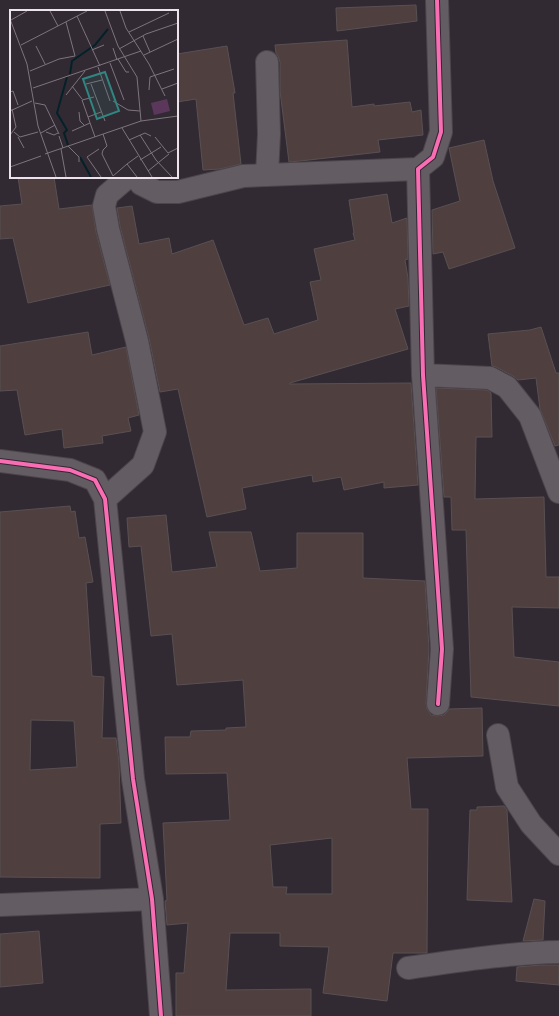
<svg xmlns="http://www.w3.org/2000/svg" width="559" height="1016" font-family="'Noto Sans',sans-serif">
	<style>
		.building { fill: #4f403f; stroke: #585052; fill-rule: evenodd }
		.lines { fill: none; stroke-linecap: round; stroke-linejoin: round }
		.minor-casing { stroke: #4c454c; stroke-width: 24 }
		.minor { stroke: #635d63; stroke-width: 22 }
		.cycleway-casing { stroke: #352635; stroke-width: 6 }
		.cycleway { stroke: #f96db3; stroke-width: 4 }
		.inset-river { fill: none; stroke: #042129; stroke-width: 2 }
		.inset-road { fill: none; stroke: #7d747d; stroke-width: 1 }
		.view { fill: #308681; fill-opacity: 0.15; stroke: #308681; stroke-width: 2 }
		.inset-edge { fill: none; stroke: #ede3ed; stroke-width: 2 }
	</style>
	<rect width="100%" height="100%" fill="#322a32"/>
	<path class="building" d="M 416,5 L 417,21 L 337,31 L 336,8 Z
		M 347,40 L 352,107 L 374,104 L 374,106 L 410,102 L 412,112 L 421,110 L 423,135 L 378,140 L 380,152 L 300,161 L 289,162 L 280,91 L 280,62 L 278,56 L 276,53 L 275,45 Z
		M 227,46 L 235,93 L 233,93 L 241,164 L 220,169 L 203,170 L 196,99 L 177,102 L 177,54 Z
		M 484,140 L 493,181 L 515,248 L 449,269 L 443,252 L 433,254 L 432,210 L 460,201 L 449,148 Z
		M 18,177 L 54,177 L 59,209 L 92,205 L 96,232 L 110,285 L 28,303 L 13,238 L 0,239 L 0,206 L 22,204 Z
		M 387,194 L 392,223 L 407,218 L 408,259 L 405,260 L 408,278 L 409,306 L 395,309 L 408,349 L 290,383 L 290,384 L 411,383 L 418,485 L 384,488 L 384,482 L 344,490 L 341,477 L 313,482 L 312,475 L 242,488 L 246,509 L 207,517 L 178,389 L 160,392 L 149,338 L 120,226 L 117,208 L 132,206 L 139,244 L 169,238 L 172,254 L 213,240 L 244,325 L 268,318 L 274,334 L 318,320 L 310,282 L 321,280 L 314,249 L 355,240 L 353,233 L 354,233 L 349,200 Z
		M 541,327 L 556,373 L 559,373 L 559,445 L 555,446 L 540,409 L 536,378 L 518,380 L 513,376 L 496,367 L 492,366 L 488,334 L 530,330 Z
		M 88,332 L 92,355 L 126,347 L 139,415 L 128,418 L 131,431 L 102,436 L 103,443 L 64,448 L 62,429 L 25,435 L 17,390 L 0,391 L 0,346 Z
		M 436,388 L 487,390 L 491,393 L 492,437 L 476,437 L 475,499 L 544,497 L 546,577 L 559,577 L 559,608 L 512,607 L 514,657 L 559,662 L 559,706 L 471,697 L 466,530 L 452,530 L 451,497 L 444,497 Z
		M 70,506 L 71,512 L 75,511 L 79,538 L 85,537 L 93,582 L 86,583 L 92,676 L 104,677 L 102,738 L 116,738 L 119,763 L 121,823 L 100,824 L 100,878 L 0,877 L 0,512 ZM 31,720 L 74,721 L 77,767 L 30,770 Z
		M 166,515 L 172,572 L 217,567 L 209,532 L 251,532 L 260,571 L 297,568 L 297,533 L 363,533 L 363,578 L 425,581 L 429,649 L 426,703 L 427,709 L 431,715 L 437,716 L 444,715 L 448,711 L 449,709 L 482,708 L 483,756 L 407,758 L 411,809 L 428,809 L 427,953 L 393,953 L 387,1001 L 323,993 L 329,947 L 280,946 L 280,933 L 230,933 L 226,990 L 311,989 L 311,1016 L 176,1016 L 176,973 L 184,973 L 188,923 L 167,925 L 165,901 L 167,900 L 163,823 L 230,820 L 227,773 L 166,774 L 165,737 L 190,737 L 191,731 L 226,730 L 226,728 L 246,727 L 243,680 L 177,685 L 172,634 L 151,636 L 141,546 L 129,547 L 127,518 ZM 332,838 L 332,894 L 286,894 L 287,887 L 273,887 L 270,845 Z
		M 504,806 L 507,810 L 512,902 L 467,900 L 470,810 L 477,810 L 477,807 Z
		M 534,899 L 545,901 L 543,940 L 523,941 Z
		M 39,931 L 43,983 L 0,987 L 0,934 Z
		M 541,965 L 559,965 L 559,985 L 516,981 L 517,967 Z"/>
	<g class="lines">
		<g class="minor-casing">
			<path id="minor" d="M 437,0 L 441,132 L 433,157 L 418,169 L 423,375 L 442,649 L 438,704
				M 267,62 L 269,134 L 267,175
				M 137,177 L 141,184 L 157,192 L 178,192 L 243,176 L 418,169
				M 423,375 L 490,378 L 507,387 L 530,416 L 559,492
				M 0,461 L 70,470 L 95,480 L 105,499 L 133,779 L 152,899 L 161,1016
				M 105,499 L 143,465 L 155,432 L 137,341 L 108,229 L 104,206 L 107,195 L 128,177
				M 498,735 L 507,787 L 531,824 L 559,854
				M 0,905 L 152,899
				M 408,968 C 458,961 508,953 559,952"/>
		</g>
		<use href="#minor" class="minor"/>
		<g class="cycleway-casing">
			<path id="cycleway" d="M 437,0 L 441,132 L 433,157 L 418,169 L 423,375 L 442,649 L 438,704
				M 0,461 L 70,470 L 95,480 L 105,499 L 133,779 L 152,899 L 161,1016"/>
		</g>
		<use href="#cycleway" class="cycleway"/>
	</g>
	<g transform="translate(10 10)">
		<rect width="168" height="168" fill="#322a32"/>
		<path d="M 157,89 L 160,101 L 144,105 L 141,93 Z" fill="#5c375c"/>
		<path class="inset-river" d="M 60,64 L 62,51 L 85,35 L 98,19M 57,67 L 47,103 L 57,120 L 54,123 L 58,135M 70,147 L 81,167"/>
		<path class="inset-road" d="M 40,1 L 48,16M 95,1 L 108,36 L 127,67 L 131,111M 110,1 L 116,18 L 139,54 L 155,86M 67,6 L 90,56M 0,9 L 17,54 L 28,116 L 46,167M 1,10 L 17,1M 119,22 L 159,3M 133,26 L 140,42M 11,35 L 77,1M 26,36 L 35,54M 103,38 L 107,50M 109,39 L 136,24 L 168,13M 82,40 L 94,35M 134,45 L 168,29M 108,49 L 116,62 L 119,62M 100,53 L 114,90M 88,57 L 100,91M 20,61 L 49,49 L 65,46 L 56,12M 76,74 L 92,70M 81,74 L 95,111M 62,76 L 72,89M 23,78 L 131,41M 152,79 L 168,73M 139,80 L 140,67 L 164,59M 0,82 L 3,81 L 8,95M 56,85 L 75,61M 84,87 L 72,90 L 85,127M 103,91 L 118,100 L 130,101M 25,93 L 35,95 L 49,124M 0,101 L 22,91M 69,102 L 70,111 L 74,115M 78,107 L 91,102M 112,118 L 142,167M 62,121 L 80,113M 4,122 L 10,127 L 28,122M 36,122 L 44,125 L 48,123M 31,123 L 45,115M 93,124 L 97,136 L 93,140 L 92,144 L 103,166 L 117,154M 0,125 L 6,117 L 2,99M 130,125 L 146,150 L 162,167M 49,126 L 53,138M 8,127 L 14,138M 145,127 L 158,143 L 168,138M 119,130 L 135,123 L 141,126M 58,136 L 69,147 L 69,152M 51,139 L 56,167M 89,139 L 77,147 L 91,167M 35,144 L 131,111 L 168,106M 130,150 L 151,137M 0,157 L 31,146M 138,161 L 159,144M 127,167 L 117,154 L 128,146"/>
		<path class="view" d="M 95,62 L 109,101 L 87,109 L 73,69 Z"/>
		<rect width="168" height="168" class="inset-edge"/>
	</g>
</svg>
